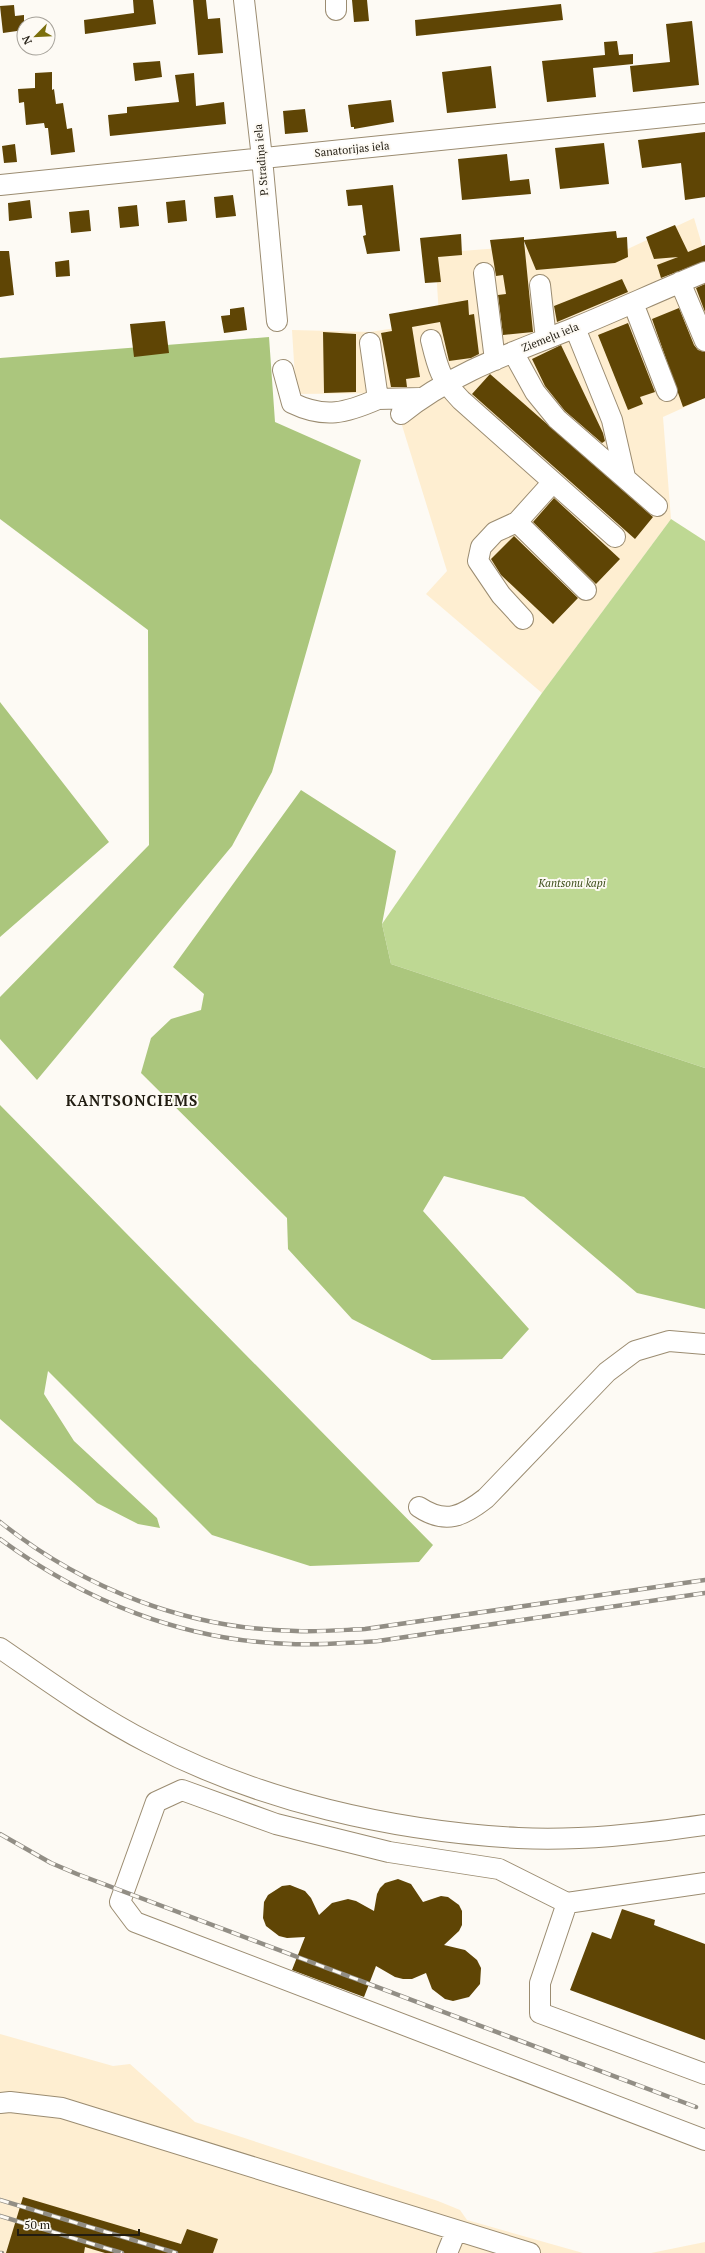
<svg xmlns="http://www.w3.org/2000/svg" width="705" height="2253" font-family="'PT Serif',serif">
	<style>
		.built { fill: #feeed1 }
		.green { fill: #bed893 }
		.forest { fill: #abc67d }
		.building { fill: #5f4505 }
		.lines { fill: none; stroke-linecap: round; stroke-linejoin: round }
		.minor-casing { stroke: #9b8c71; stroke-width: 22 }
		.minor { stroke: #fff; stroke-width: 20 }
		.rail-casing { stroke: #928e85; stroke-width: 4.5 }
		.rail { stroke: #fdfaf4; stroke-width: 3; stroke-dasharray: 9; stroke-linecap: butt }
		.labels { text-anchor: middle; stroke-width: 4; stroke-linejoin: round; paint-order: stroke }
		.street-label { font-size: 11px; fill: #211c11; stroke: #fdfaf4 }
		.park-label { font-size: 11px; font-style: italic; fill: #3c4d19; stroke: #fdfaf4 }
		.district-label { font-size: 15px; font-weight: bold; letter-spacing: 1px; fill: #211c11; stroke: #fdfaf4 }
	</style>
	<rect width="100%" height="100%" fill="#fdfaf4"/>
	<path class="built" d="M 694,218 L 705,255 L 705,398 L 663,417 L 671,519 L 542,693 L 426,594 L 447,571 L 392,393 L 296,394 L 292,330 L 370,332 L 414,325 L 439,316 L 435,253 L 619,239 L 617,254 Z
		M 0,2034 L 113,2066 L 130,2064 L 195,2122 L 438,2201 L 460,2210 L 467,2220 L 583,2253 L 0,2253 Z
		M 705,2242 L 705,2253 L 651,2253 Z"/>
	<path class="green" d="M 671,519 L 705,541 L 705,1068 L 391,964 L 382,924 L 542,693 Z"/>
	<path class="forest" d="M 269,337 L 275,422 L 361,460 L 272,772 L 232,846 L 37,1080 L 0,1039 L 0,997 L 149,845 L 148,630 L 0,519 L 0,358 Z
		M 0,702 L 109,842 L 0,937 Z
		M 301,790 L 396,851 L 382,924 L 391,964 L 705,1068 L 705,1309 L 637,1293 L 524,1197 L 444,1176 L 423,1211 L 529,1329 L 502,1359 L 432,1360 L 352,1319 L 288,1249 L 287,1218 L 141,1073 L 151,1038 L 171,1019 L 201,1010 L 204,994 L 173,967 Z
		M 0,1105 L 433,1545 L 419,1562 L 310,1566 L 212,1535 L 48,1371 L 44,1394 L 74,1441 L 157,1518 L 160,1528 L 138,1524 L 97,1503 L 0,1419 Z"/>
	<path class="building" d="M 133,0 L 153,0 L 156,24 L 85,34 L 84,20 L 134,13 Z
		M 193,0 L 206,0 L 208,19 L 220,18 L 223,53 L 198,55 Z
		M 352,0 L 367,0 L 369,21 L 354,22 Z
		M 561,4 L 563,20 L 416,36 L 415,20 Z
		M 14,5 L 15,16 L 24,15 L 24,30 L 3,33 L 0,6 Z
		M 692,21 L 699,85 L 633,92 L 630,66 L 670,62 L 666,24 Z
		M 617,41 L 619,55 L 633,54 L 633,64 L 593,68 L 596,97 L 547,102 L 542,61 L 605,55 L 604,42 Z
		M 160,61 L 162,77 L 135,81 L 133,63 Z
		M 491,66 L 496,108 L 447,113 L 442,72 Z
		M 52,72 L 52,90 L 54,89 L 56,104 L 63,103 L 67,129 L 72,128 L 75,152 L 51,155 L 48,128 L 45,128 L 44,123 L 26,125 L 24,102 L 19,103 L 18,89 L 35,88 L 35,73 Z
		M 194,73 L 196,106 L 224,102 L 226,124 L 110,136 L 108,115 L 127,113 L 127,107 L 179,102 L 175,75 Z
		M 391,100 L 394,122 L 354,129 L 354,127 L 351,127 L 348,105 Z
		M 305,109 L 308,132 L 285,134 L 283,111 Z
		M 705,132 L 705,197 L 685,200 L 681,163 L 642,168 L 638,140 Z
		M 604,143 L 609,184 L 560,189 L 555,148 Z
		M 15,144 L 17,162 L 4,163 L 2,146 Z
		M 507,154 L 510,181 L 529,179 L 531,194 L 462,200 L 458,159 Z
		M 393,185 L 400,251 L 367,254 L 363,236 L 366,235 L 362,205 L 348,206 L 346,190 Z
		M 233,195 L 236,216 L 216,218 L 214,197 Z
		M 30,200 L 32,218 L 9,221 L 8,203 Z
		M 185,200 L 187,221 L 168,223 L 166,202 Z
		M 137,205 L 139,226 L 120,228 L 118,207 Z
		M 89,210 L 91,231 L 71,233 L 69,212 Z
		M 675,225 L 688,252 L 705,245 L 705,261 L 661,278 L 657,265 L 678,257 L 654,259 L 646,237 Z
		M 616,231 L 617,238 L 627,237 L 628,257 L 615,263 L 536,270 L 524,241 L 533,332 L 503,335 L 498,295 L 506,294 L 503,275 L 496,276 L 490,240 L 524,237 L 524,240 Z
		M 461,234 L 462,255 L 438,257 L 441,282 L 425,283 L 420,238 Z
		M 0,251 L 9,251 L 14,295 L 0,297 Z
		M 69,260 L 70,276 L 56,277 L 55,262 Z
		M 622,279 L 628,292 L 557,322 L 554,306 Z
		M 705,284 L 705,312 L 696,288 Z
		M 468,300 L 469,315 L 474,314 L 479,354 L 471,358 L 449,361 L 440,322 L 412,327 L 420,377 L 406,379 L 407,387 L 391,387 L 381,333 L 392,331 L 389,314 Z
		M 244,307 L 247,330 L 224,333 L 221,316 L 230,315 L 230,309 Z
		M 679,308 L 694,345 L 698,350 L 705,352 L 705,398 L 683,407 L 652,319 Z
		M 165,321 L 169,353 L 134,357 L 130,324 Z
		M 628,323 L 655,392 L 640,397 L 643,404 L 628,410 L 598,335 Z
		M 323,332 L 356,334 L 356,392 L 324,393 Z
		M 561,345 L 603,433 L 605,441 L 602,443 L 565,411 L 545,386 L 532,359 Z
		M 490,374 L 653,517 L 635,539 L 472,394 Z
		M 554,498 L 620,559 L 596,584 L 533,522 Z
		M 514,536 L 578,598 L 553,624 L 501,575 L 491,559 Z
		M 398,1879 L 411,1884 L 423,1902 L 441,1896 L 448,1897 L 459,1905 L 462,1911 L 462,1925 L 459,1931 L 444,1945 L 465,1950 L 477,1960 L 481,1968 L 480,1984 L 469,1997 L 453,2001 L 445,1999 L 432,1989 L 426,1973 L 412,1979 L 403,1979 L 395,1977 L 376,1966 L 364,1997 L 292,1970 L 305,1937 L 287,1938 L 279,1936 L 266,1926 L 263,1918 L 264,1902 L 268,1895 L 282,1886 L 290,1885 L 305,1891 L 311,1898 L 319,1915 L 332,1903 L 348,1899 L 356,1901 L 374,1911 L 377,1894 L 380,1888 L 385,1883 Z
		M 622,1909 L 655,1920 L 654,1925 L 705,1944 L 705,2040 L 570,1990 L 592,1932 L 611,1939 Z
		M 23,2197 L 181,2244 L 187,2229 L 218,2239 L 213,2253 L 105,2253 L 85,2247 L 84,2253 L 6,2253 Z"/>
	<g class="lines">
		<g class="minor-casing">
			<path id="minor" d="M 244,0 L 262,158 L 277,321
				M 336,0 L 336,10
				M 0,185 L 705,113
				M 484,273 L 495,360
				M 680,282 L 705,341
				M 540,285 L 546,339
				M 633,303 L 667,391
				M 575,328 L 612,420 L 625,477
				M 431,340 C 438,369 440,378 461,400 L 615,537
				M 370,343 L 378,399 L 420,398
				M 513,352 L 535,392 L 557,419 L 657,506
				M 283,370 L 292,403 C 325,419 346,413 378,399
				M 401,414 C 451,373 514,352 574,328 C 618,310 661,290 705,272
				M 517,522 L 586,590
				M 523,619 L 501,595 L 478,561 L 481,547 L 495,532 L 517,522 L 553,482
				M 419,1507 C 446,1525 463,1516 486,1498 L 607,1372 L 635,1351 L 669,1341 L 705,1344
				M 0,1648 C 48,1681 96,1716 149,1743 C 260,1801 392,1831 518,1838 C 580,1841 643,1834 705,1825
				M 705,1883 L 567,1903 L 499,1869 L 389,1852 L 276,1824 L 182,1790 L 156,1802 L 120,1902 L 135,1922 L 705,2140
				M 567,1903 L 540,1983 L 540,2013 L 705,2074
				M 0,2103 L 10,2102 L 62,2108 L 530,2253
				M 447,2253 L 456,2231"/>
		</g>
		<use href="#minor" class="minor"/>
		<g class="rail-casing">
			<path id="rail" d="M 0,1522 C 84,1589 187,1629 296,1631 C 319,1632 342,1630 365,1629 L 705,1580
				M 0,1539 C 84,1601 184,1641 290,1644 C 319,1645 348,1643 378,1641 L 705,1593
				M 0,1834 L 51,1863 L 77,1874 L 696,2107
				M 0,2200 L 176,2253
				M 0,2216 L 122,2253
				M 0,2253 L 2,2253"/>
		</g>
		<use href="#rail" class="rail"/>
	</g>
	<g class="labels">
		<g class="street-label">
			<text transform="translate(352 149) rotate(-6)" y="4">Sanatorijas iela</text>
			<text transform="translate(261 160) rotate(-95)" y="4">P. Stradiņa iela</text>
			<text transform="translate(550 337) rotate(-22)" y="4">Ziemeļu iela</text>
		</g>
		<g class="park-label">
			<text x="572" y="887">Kantsonu kapi</text>
		</g>
		<g class="district-label">
			<text x="132" y="1106">KANTSONCIEMS</text>
		</g>
	</g>
	<g transform="translate(36 36) rotate(246)"><circle r="19" fill="#fdfaf4" stroke="#a5a199"/>
	<path d="M0-3L7 15L0 10L-7 15Z" fill="#7b6f0d"/>
	<text y="-6" font-size="11" font-weight="bold" text-anchor="middle" fill="#211c11">N</text>
	</g>
	<path d="M18 2229v6h121v-6" fill="none" stroke="#211c11" stroke-width="2"/>
	<text x="24" y="2229" font-size="12" fill="#211c11" stroke="#fdfaf4" stroke-width="3" paint-order="stroke">50 m</text>
</svg>
